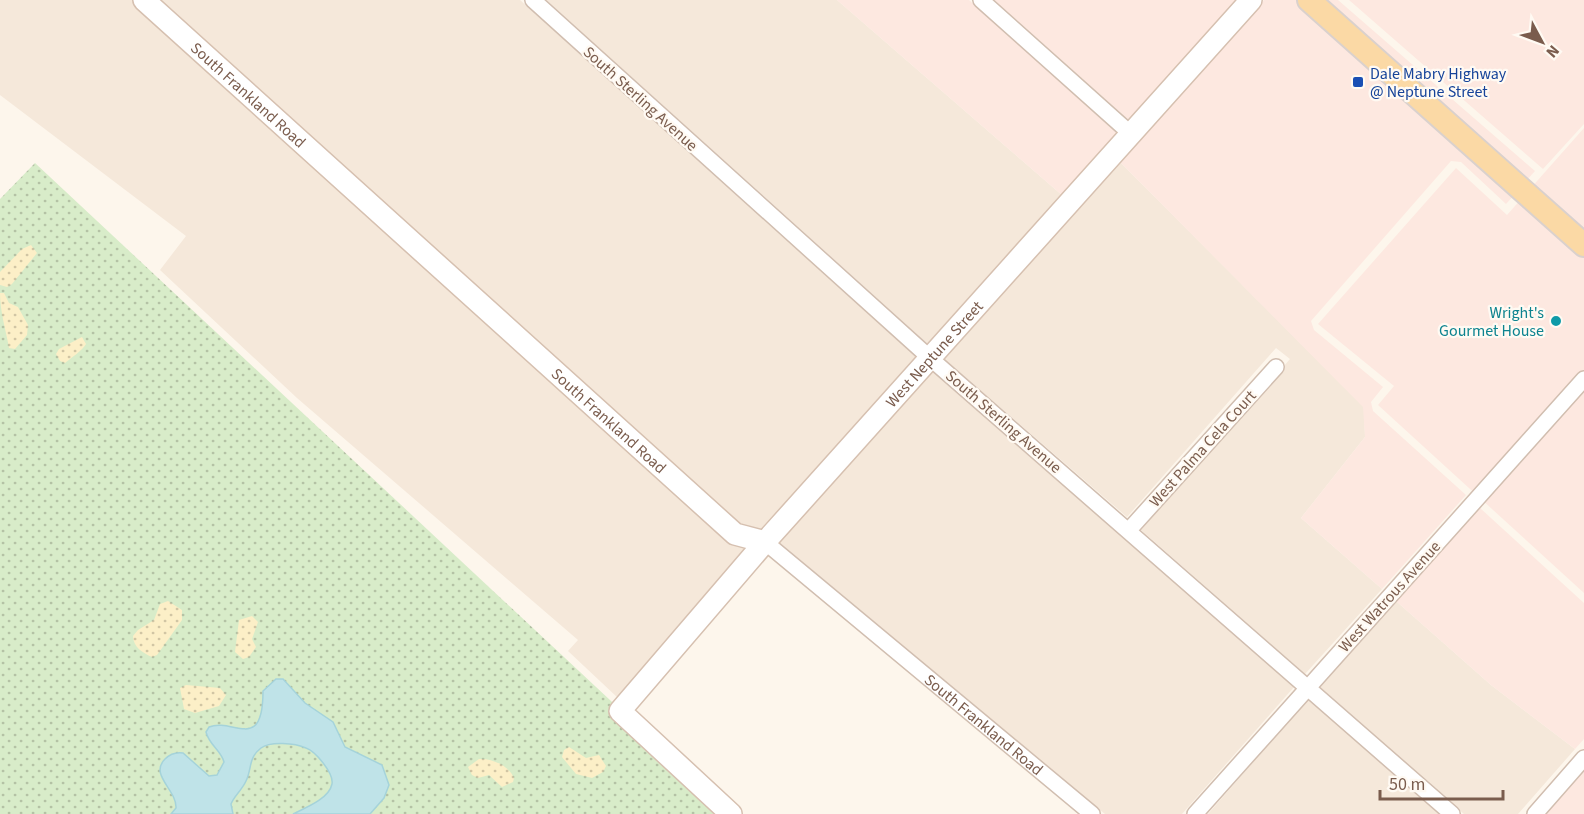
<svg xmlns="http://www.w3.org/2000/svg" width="1584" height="814" font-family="'Source Sans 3',sans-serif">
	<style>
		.residential { fill: #f5e8da }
		.commercial { fill: #fde8e0 }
		.grass { fill: url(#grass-dots) }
		.sand { fill: url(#sand-dots) }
		.water { fill: #bfe3e8; stroke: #a5d3da; stroke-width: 1.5 }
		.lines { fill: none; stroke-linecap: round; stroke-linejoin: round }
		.street-casing { stroke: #d1beb0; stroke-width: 18 }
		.secondary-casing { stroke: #d6c0b0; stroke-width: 24 }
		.primary-casing { stroke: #dad1cd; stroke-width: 26 }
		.street { stroke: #fff; stroke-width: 15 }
		.secondary { stroke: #fff; stroke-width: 21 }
		.primary { stroke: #fbd9a5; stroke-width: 22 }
		.transit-dot { fill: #1a4fb4; stroke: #fffaf3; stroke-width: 2 }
		.culture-dot { fill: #0f9aa8; stroke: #fffaf3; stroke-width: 2 }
		.labels { text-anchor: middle; stroke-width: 4.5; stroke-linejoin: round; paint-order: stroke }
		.transit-label { font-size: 16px; fill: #164399; stroke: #fffaf3; text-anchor: start }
		.street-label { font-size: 16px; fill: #7a5c4d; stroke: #fffaf3 }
		.culture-label { font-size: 16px; fill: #0d838f; stroke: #fffaf3; text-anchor: end }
	</style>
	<defs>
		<pattern id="grass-dots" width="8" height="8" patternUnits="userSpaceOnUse" patternTransform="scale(1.5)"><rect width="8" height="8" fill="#d8ecc9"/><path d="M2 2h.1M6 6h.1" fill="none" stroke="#b4c2a5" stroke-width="1.8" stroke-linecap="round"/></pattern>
		<pattern id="sand-dots" width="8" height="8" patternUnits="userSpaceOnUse" patternTransform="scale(1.5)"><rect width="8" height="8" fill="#fcefc7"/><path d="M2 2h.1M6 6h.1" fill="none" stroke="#d1c5a4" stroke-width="1.8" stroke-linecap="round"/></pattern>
	</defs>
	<rect width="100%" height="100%" fill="#fdf6ec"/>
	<path class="residential" d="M 0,0 L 132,0 L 291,144 L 749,547 L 618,698 L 568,651 L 578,640 L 297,398 L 160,270 L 186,236 L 0,95 Z
		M 157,0 L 520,0 L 917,358 L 762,532 L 739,526 Z
		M 546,0 L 837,0 L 1063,196 L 929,345 Z
		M 1121,163 L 1364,407 L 1365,437 L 1301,518 L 1382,589 L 1305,674 L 1141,530 L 1290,359 L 1276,348 L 1127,517 L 943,358 Z
		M 932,371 L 1294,687 L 1182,814 L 1105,814 L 779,542 Z
		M 1396,601 L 1491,685 L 1575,749 L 1518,814 L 1464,814 L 1320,687 Z
		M 1308,699 L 1439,814 L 1208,814 Z"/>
	<path class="commercial" d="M 837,0 L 969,0 L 1118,134 L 1063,196 Z
		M 994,0 L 1238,0 L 1130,121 Z
		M 1264,0 L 1296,0 L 1515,194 L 1506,204 L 1461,162 L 1451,161 L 1311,321 L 1314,330 L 1383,387 L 1371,402 L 1373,411 L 1466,495 L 1382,589 L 1301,518 L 1365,437 L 1363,407 L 1121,163 L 1109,173 Z
		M 1322,0 L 1338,0 L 1535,171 L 1526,181 Z
		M 1349,0 L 1584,0 L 1584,124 L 1543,169 Z
		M 1584,128 L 1584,593 L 1378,405 L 1394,386 L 1318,324 L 1456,168 L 1507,215 Z
		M 1480,508 L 1584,603 L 1584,739 L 1575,749 L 1491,685 L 1396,601 Z
		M 1584,769 L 1584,814 L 1544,814 Z"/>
	<path class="grass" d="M 35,163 L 732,814 L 0,814 L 0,199 Z"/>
	<path class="sand" d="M 31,245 L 37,253 L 12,284 L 7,287 L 0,285 L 0,272 L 22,249 Z
		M 0,293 L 4,293 L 9,303 L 18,307 L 28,325 L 27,335 L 15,349 L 9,348 C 6,330 0,312 0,293 Z
		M 82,337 L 86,344 C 83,350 71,358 65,363 L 60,361 L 56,354 L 59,349 Z
		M 168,601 L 182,610 L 182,620 L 157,655 L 152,657 C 143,653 133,647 133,636 L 138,630 L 154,620 L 160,604 Z
		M 252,616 L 258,622 L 252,639 L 256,647 L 249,657 L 243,659 L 235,652 L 239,620 Z
		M 186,685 L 220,688 L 226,695 L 219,706 L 195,713 L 184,709 L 180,688 Z
		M 569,747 L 586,758 L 599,755 L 606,766 L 603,772 L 592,778 L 576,774 L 562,757 L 564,750 Z
		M 479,759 C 492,758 509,766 514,778 L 513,782 L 502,787 L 489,775 L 478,778 L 472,775 L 468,767 Z"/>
	<path class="water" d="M 276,679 L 283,679 L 305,703 L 333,722 L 345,747 L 382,765 L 389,785 L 384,798 L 370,814 L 293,814 C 305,808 329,799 332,784 C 334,773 315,751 306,748 C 295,743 270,741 261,748 C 248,758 252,769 246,781 C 242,790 234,796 231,804 L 233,814 L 171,814 L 176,808 C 177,790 149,775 165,759 C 170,754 176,752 183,753 L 209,776 L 217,775 L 224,762 C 221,750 209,745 206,732 L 209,727 C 233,717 263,754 263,691 Z"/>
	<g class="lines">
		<g class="street-casing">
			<g id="street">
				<path d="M 533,0 L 930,358 L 1452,814"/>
				<path d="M 981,0 L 1131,134"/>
				<path d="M 1129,530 L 1276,367"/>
				<path id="s1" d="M 765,542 L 1092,814"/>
				<path d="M 1195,814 L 1584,379"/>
				<path d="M 1535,814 L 1584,758"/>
			</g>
		</g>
		<g class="secondary-casing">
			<g id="secondary">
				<path id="s2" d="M 144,0 L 735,534 L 765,542"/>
				<path id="s3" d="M 731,814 L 620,711 L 765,542 L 1251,0"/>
			</g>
		</g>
		<g class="primary-casing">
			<path id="primary" d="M 1309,0 L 1584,245"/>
		</g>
		<use href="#street" class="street"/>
		<use href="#secondary" class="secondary"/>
		<use href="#primary" class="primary"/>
	</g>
	<rect class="transit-dot" x="1352" y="76" width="12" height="12" rx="3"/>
	<circle class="culture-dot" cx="1556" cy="321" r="6"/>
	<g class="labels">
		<g class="transit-label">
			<text x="1370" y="79">Dale Mabry Highway<tspan x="1370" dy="18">@ Neptune Street</tspan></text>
		</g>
		<g class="street-label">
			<text dy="6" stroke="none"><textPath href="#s2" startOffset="141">South Frankland Road</textPath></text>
			<text transform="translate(641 98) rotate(42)" y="6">South Sterling Avenue</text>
			<text dy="6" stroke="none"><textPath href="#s3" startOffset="627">West Neptune Street</textPath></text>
			<text dy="6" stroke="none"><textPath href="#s2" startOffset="627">South Frankland Road</textPath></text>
			<text transform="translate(1004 421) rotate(41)" y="6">South Sterling Avenue</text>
			<text transform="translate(1202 448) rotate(-48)" y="6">West Palma Cela Court</text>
			<text transform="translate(1389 596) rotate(-48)" y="6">West Watrous Avenue</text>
			<text dy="6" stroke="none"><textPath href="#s1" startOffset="285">South Frankland Road</textPath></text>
		</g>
		<g class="culture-label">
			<text x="1544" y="318">Wright's<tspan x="1544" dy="18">Gourmet House</tspan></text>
		</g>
	</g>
	<g transform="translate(1542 42) rotate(131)" stroke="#fffaf3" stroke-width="4.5" paint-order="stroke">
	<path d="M0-4.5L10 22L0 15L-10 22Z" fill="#7a5c4d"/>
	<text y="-9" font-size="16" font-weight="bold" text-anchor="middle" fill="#7a5c4d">N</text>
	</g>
	<path d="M1380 790v9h123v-9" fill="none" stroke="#7a5c4d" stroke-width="3"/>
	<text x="1389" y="790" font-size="18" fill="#7a5c4d" stroke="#fffaf3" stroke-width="4.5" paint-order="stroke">50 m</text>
</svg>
